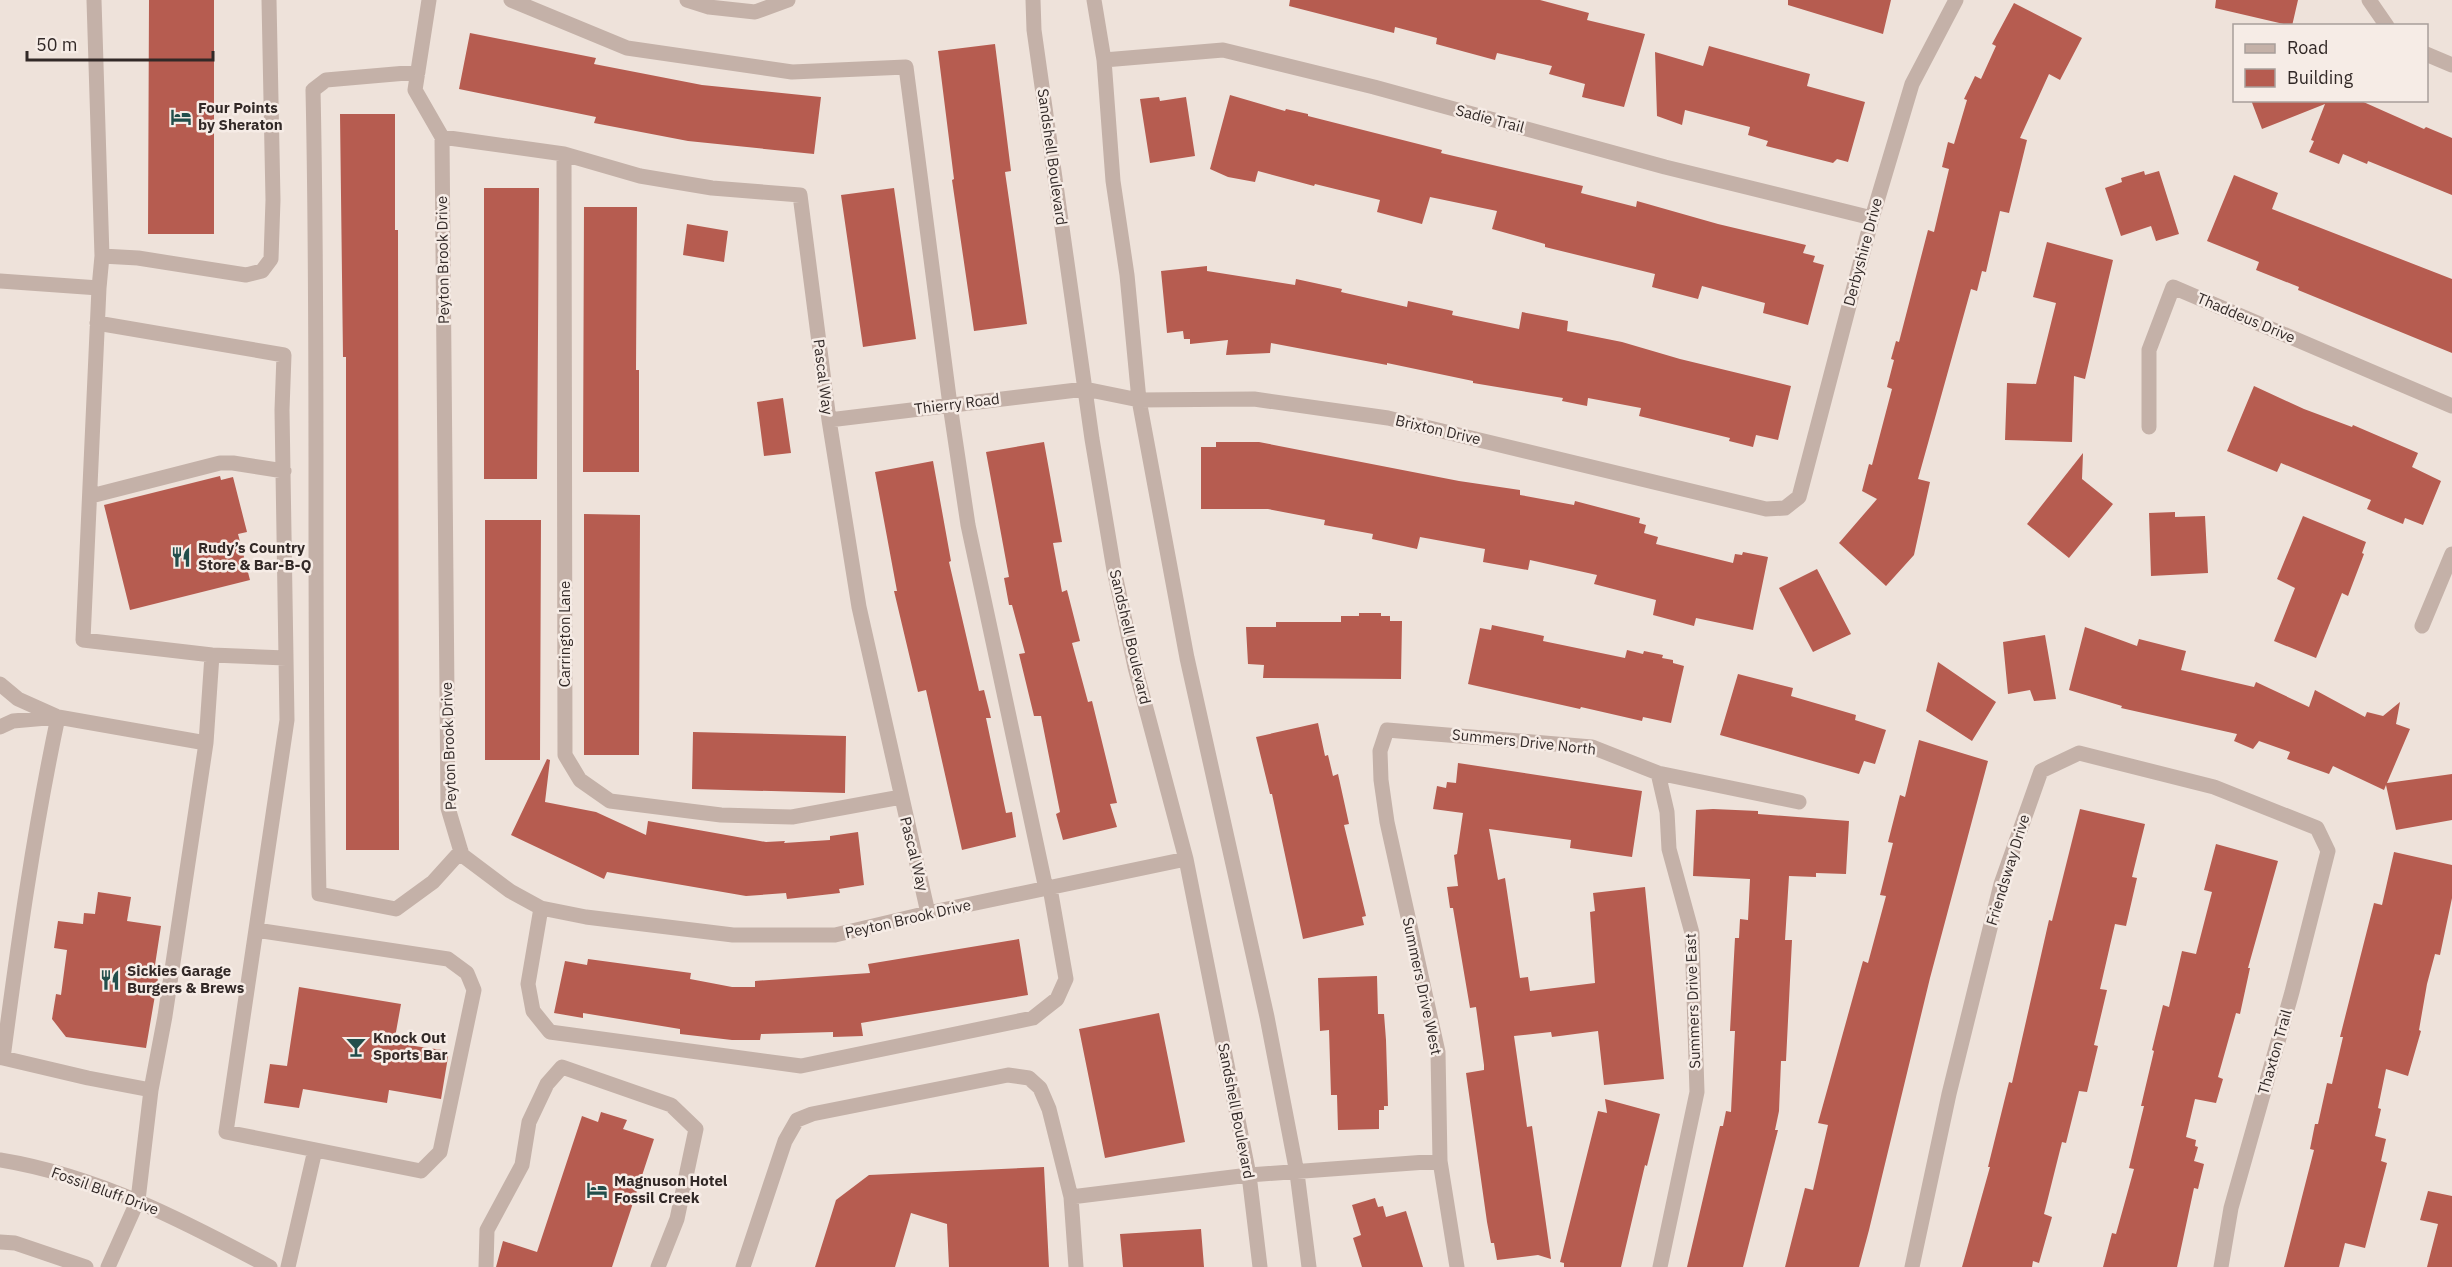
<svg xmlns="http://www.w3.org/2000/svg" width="2452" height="1267" font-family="'IBM Plex Sans',sans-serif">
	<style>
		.building { fill: #b65c50 }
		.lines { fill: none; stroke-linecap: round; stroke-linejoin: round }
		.minor { stroke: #c4b1a8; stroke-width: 15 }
		.labels { text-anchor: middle; stroke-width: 5; stroke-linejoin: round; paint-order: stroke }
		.poi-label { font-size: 15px; font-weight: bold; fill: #322927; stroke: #f6ece6; text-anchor: start }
		.street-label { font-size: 15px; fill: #322927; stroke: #f6ece6 }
	</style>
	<rect width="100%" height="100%" fill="#eee2da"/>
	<path class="building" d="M 149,0 L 214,0 L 214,234 L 148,234 Z
		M 1290,0 L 1540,0 L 1589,13 L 1587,20 L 1645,34 L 1624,107 L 1582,97 L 1585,84 L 1549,74 L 1552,66 L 1497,53 L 1495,60 L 1436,44 L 1437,38 L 1395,27 L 1394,33 L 1289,6 Z
		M 1788,0 L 1891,0 L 1883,34 L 1788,5 Z
		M 2216,0 L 2298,0 L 2292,26 L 2215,8 Z
		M 2014,3 L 2082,38 L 2060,80 L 2049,74 L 2020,138 L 2027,140 L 2009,213 L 2000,211 L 1986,272 L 1982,271 L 1977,291 L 1971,289 L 1918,479 L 1930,482 L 1914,555 L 1886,586 L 1839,543 L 1877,499 L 1862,491 L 1869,464 L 1872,465 L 1892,389 L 1887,387 L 1894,360 L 1891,359 L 1896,341 L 1899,342 L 1928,230 L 1934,232 L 1949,169 L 1942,167 L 1948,142 L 1954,144 L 1967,100 L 1964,99 L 1975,76 L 1981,79 L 1996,46 L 1992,44 Z
		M 470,33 L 596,58 L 594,64 L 702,85 L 821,97 L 814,154 L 688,141 L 594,123 L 596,117 L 459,89 Z
		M 995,44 L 1011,171 L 1005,172 L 1027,324 L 974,331 L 952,180 L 954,179 L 938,51 Z
		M 1709,46 L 1810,74 L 1807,86 L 1865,102 L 1848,162 L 1837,159 L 1833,163 L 1766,146 L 1768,141 L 1748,135 L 1750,127 L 1685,110 L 1682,125 L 1657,116 L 1655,52 L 1703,66 Z
		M 1230,95 L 1285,111 L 1286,109 L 1308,114 L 1308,116 L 1442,150 L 1441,153 L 1583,186 L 1581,193 L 1636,207 L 1637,201 L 1718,224 L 1806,245 L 1803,253 L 1815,256 L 1813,262 L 1824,265 L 1808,325 L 1763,313 L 1765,303 L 1702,286 L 1698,299 L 1652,287 L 1655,274 L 1545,247 L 1545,244 L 1492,229 L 1497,211 L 1430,197 L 1422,224 L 1377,212 L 1380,200 L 1315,184 L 1314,186 L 1258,171 L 1255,182 L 1228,177 L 1210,169 Z
		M 1159,97 L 1160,101 L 1186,97 L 1195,156 L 1150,163 L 1140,99 Z
		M 2251,100 L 2359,100 L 2424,129 L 2426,127 L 2452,138 L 2452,195 L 2368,161 L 2367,164 L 2343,154 L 2339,164 L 2309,152 L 2314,141 L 2311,140 L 2325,104 L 2262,129 Z
		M 340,114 L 395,114 L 395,230 L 398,230 L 399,850 L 346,850 L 346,357 L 343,357 Z
		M 2144,171 L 2145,175 L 2159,171 L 2179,234 L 2156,241 L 2151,226 L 2121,236 L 2105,188 L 2122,182 L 2121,178 Z
		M 2234,175 L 2278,193 L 2272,209 L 2452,279 L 2452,353 L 2298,290 L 2299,287 L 2256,270 L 2259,262 L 2207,241 Z
		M 484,188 L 539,188 L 537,479 L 484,479 Z
		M 894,188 L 916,339 L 863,347 L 841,195 Z
		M 584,207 L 637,207 L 636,370 L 639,370 L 639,472 L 583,472 Z
		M 687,224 L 728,231 L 724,262 L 683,255 Z
		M 2047,242 L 2113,260 L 2085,379 L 2074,376 L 2072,442 L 2005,440 L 2007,383 L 2036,384 L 2056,303 L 2033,297 Z
		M 1207,266 L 1207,271 L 1295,285 L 1296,279 L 1342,289 L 1341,292 L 1407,307 L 1408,301 L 1453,311 L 1452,315 L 1519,329 L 1522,312 L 1568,321 L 1567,331 L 1622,342 L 1680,359 L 1791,386 L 1778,440 L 1756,435 L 1753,447 L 1729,441 L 1730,438 L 1639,416 L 1641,408 L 1588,398 L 1587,406 L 1562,401 L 1563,398 L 1473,383 L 1473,381 L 1387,363 L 1387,365 L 1271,343 L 1270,353 L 1226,355 L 1228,340 L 1190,344 L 1190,339 L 1184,339 L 1183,331 L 1167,333 L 1161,271 Z
		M 2254,386 L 2304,409 L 2352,427 L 2353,425 L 2418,453 L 2412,467 L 2441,481 L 2423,525 L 2405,518 L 2403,524 L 2367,509 L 2371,500 L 2281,463 L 2277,472 L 2227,451 Z
		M 783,398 L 791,453 L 764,456 L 757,402 Z
		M 1044,442 L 1062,542 L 1053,543 L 1062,592 L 1067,590 L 1080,641 L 1072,643 L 1088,702 L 1092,701 L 1117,803 L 1110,804 L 1117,827 L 1063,840 L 1056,814 L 1060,812 L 1041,716 L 1034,716 L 1019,654 L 1025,653 L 1012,605 L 1009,605 L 1004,578 L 1009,577 L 986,452 Z
		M 1216,442 L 1259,442 L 1459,481 L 1520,490 L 1520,495 L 1574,505 L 1575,501 L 1640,518 L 1639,523 L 1646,525 L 1644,533 L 1658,537 L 1656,544 L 1733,563 L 1735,554 L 1742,555 L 1743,552 L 1768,557 L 1753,630 L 1696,618 L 1694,626 L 1653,615 L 1656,600 L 1594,584 L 1597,575 L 1530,560 L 1528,570 L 1483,562 L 1485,549 L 1420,537 L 1417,549 L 1372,539 L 1373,534 L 1324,525 L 1325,520 L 1268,509 L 1201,509 L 1201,447 L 1216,447 Z
		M 2083,453 L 2082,479 L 2113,504 L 2069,558 L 2027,524 Z
		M 933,461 L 951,561 L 949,562 L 979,691 L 984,690 L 991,718 L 986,718 L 1006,813 L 1012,812 L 1016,837 L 962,850 L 926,690 L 918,692 L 894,591 L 897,591 L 875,472 Z
		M 220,476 L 221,480 L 233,477 L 247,532 L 238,534 L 250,580 L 130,610 L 104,505 Z
		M 2175,512 L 2175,517 L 2205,516 L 2208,573 L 2151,576 L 2149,513 Z
		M 584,514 L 640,515 L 639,755 L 584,755 Z
		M 2303,516 L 2366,542 L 2362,553 L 2364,554 L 2348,596 L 2342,593 L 2316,658 L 2274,641 L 2295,588 L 2277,579 Z
		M 485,520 L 541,520 L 540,760 L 485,760 Z
		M 1817,569 L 1851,634 L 1813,652 L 1779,588 Z
		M 1359,613 L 1381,613 L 1381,616 L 1390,616 L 1390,621 L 1402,621 L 1401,679 L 1263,678 L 1264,665 L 1248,664 L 1246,627 L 1276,627 L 1276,622 L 1341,622 L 1341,616 L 1359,616 Z
		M 1492,625 L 1544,636 L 1543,641 L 1625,658 L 1627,650 L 1643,654 L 1644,651 L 1663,655 L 1662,658 L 1673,660 L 1673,663 L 1684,666 L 1671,723 L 1643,717 L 1642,721 L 1581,707 L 1580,709 L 1468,684 L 1480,628 L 1491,630 Z
		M 2085,627 L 2137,646 L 2139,639 L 2186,651 L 2181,670 L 2254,687 L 2256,682 L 2309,707 L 2315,690 L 2365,717 L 2367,712 L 2383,716 L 2400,702 L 2396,724 L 2410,729 L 2387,783 L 2452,774 L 2452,820 L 2396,830 L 2386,785 L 2384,790 L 2333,766 L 2329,774 L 2287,759 L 2290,752 L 2259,741 L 2253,749 L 2234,741 L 2237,734 L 2121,708 L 2122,706 L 2069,690 Z
		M 2045,635 L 2056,699 L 2034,701 L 2030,690 L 2008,694 L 2003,642 Z
		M 1938,662 L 1996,702 L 1972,741 L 1926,711 Z
		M 1738,674 L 1793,688 L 1791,696 L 1856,715 L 1855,720 L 1886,730 L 1875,764 L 1864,761 L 1859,774 L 1720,735 Z
		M 1318,723 L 1325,756 L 1328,755 L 1333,776 L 1338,774 L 1349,824 L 1344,825 L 1366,916 L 1362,917 L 1364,925 L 1303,939 L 1272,794 L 1270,794 L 1256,737 Z
		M 693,732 L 846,736 L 845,793 L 692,789 Z
		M 1919,740 L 1988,761 L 1930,978 L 1869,1230 L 1859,1267 L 1785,1267 L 1805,1188 L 1813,1190 L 1828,1125 L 1818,1123 L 1863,961 L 1868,963 L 1886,896 L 1880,895 L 1893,843 L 1888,842 L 1900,795 L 1905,797 Z
		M 547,759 L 550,760 L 545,802 L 596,812 L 646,835 L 648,821 L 766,842 L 785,841 L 784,843 L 830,840 L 830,836 L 858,832 L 864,885 L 839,889 L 840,893 L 787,899 L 786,893 L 746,896 L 607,872 L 604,879 L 511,835 Z
		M 1458,763 L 1642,791 L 1632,857 L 1570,848 L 1571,840 L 1489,829 L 1498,880 L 1505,878 L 1520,978 L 1528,977 L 1530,991 L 1595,983 L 1590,912 L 1595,911 L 1593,893 L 1645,887 L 1664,1079 L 1604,1085 L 1598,1031 L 1552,1037 L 1551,1032 L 1514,1036 L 1527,1127 L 1532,1126 L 1551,1259 L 1538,1255 L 1497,1260 L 1494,1243 L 1491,1243 L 1487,1222 L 1466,1073 L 1484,1070 L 1484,1065 L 1476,1007 L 1470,1008 L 1453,908 L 1450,908 L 1447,887 L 1458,886 L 1454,855 L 1457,854 L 1463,813 L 1433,809 L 1437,786 L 1446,788 L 1447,782 L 1456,783 Z
		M 1713,809 L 1758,811 L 1758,814 L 1849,821 L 1846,874 L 1816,873 L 1816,877 L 1789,876 L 1785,940 L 1792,940 L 1786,1061 L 1781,1061 L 1779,1111 L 1775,1130 L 1778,1130 L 1743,1267 L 1687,1267 L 1720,1126 L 1723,1126 L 1726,1111 L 1731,1112 L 1735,1031 L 1730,1031 L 1735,938 L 1739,938 L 1740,919 L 1748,920 L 1750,879 L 1693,876 L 1696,810 Z
		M 2080,809 L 2145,824 L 2132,877 L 2137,878 L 2126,926 L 2115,924 L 2100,989 L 2107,990 L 2094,1045 L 2098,1046 L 2087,1092 L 2079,1091 L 2066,1143 L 2062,1142 L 2044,1214 L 2052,1217 L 2039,1263 L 2033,1261 L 2032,1267 L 1962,1267 L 1990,1167 L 1988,1167 L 2009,1082 L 2012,1083 L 2049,920 L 2052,921 Z
		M 2216,844 L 2278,861 L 2248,968 L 2250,968 L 2240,1014 L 2236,1013 L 2218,1077 L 2223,1079 L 2216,1103 L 2195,1099 L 2186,1137 L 2196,1140 L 2195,1146 L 2198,1147 L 2194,1161 L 2204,1164 L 2198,1189 L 2194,1188 L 2177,1267 L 2103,1267 L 2112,1233 L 2116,1234 L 2134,1169 L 2129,1168 L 2144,1106 L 2141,1106 L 2154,1051 L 2152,1050 L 2163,1005 L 2169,1007 L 2182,951 L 2196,954 L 2212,892 L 2204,890 Z
		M 2394,852 L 2452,865 L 2452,898 L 2440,955 L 2435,954 L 2427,984 L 2419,1030 L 2421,1031 L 2408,1076 L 2386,1069 L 2378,1108 L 2381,1109 L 2375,1136 L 2386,1139 L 2381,1161 L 2387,1163 L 2365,1248 L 2345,1243 L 2339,1267 L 2284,1267 L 2314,1150 L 2310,1149 L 2315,1124 L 2318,1124 L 2327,1083 L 2332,1084 L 2343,1037 L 2340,1037 L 2374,903 L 2382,905 Z
		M 98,892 L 131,897 L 127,921 L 161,926 L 155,965 L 160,966 L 146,1048 L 66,1037 L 52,1019 L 56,994 L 61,995 L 67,950 L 54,948 L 58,921 L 83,924 L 84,913 L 95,914 Z
		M 1019,939 L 1028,995 L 861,1023 L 863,1036 L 833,1037 L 833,1032 L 761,1034 L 760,1040 L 732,1040 L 680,1034 L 680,1029 L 583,1013 L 583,1018 L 554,1013 L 565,961 L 587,965 L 588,959 L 691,973 L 690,979 L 732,987 L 755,987 L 755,981 L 870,973 L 868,964 Z
		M 1377,976 L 1378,1014 L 1384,1014 L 1386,1040 L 1388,1106 L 1384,1106 L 1384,1110 L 1379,1110 L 1379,1129 L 1338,1130 L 1337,1095 L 1331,1095 L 1329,1030 L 1320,1031 L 1318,978 Z
		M 299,987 L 401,1004 L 394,1043 L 449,1051 L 441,1099 L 389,1090 L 387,1103 L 303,1089 L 299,1108 L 264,1103 L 270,1064 L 287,1066 Z
		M 1159,1013 L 1185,1142 L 1105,1158 L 1079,1029 Z
		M 1605,1099 L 1660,1114 L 1647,1166 L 1645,1165 L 1621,1267 L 1564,1267 L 1564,1263 L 1560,1262 L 1598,1111 L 1607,1113 Z
		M 601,1112 L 627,1120 L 623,1129 L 654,1139 L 612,1267 L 496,1267 L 503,1241 L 537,1252 L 582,1116 L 598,1122 Z
		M 1044,1167 L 1049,1267 L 949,1267 L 947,1224 L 911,1213 L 895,1267 L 815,1267 L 836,1200 L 869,1175 Z
		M 2428,1191 L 2452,1196 L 2452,1267 L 2427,1267 L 2438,1224 L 2420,1220 Z
		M 1375,1198 L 1378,1207 L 1383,1206 L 1386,1217 L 1406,1211 L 1423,1267 L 1362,1267 L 1353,1238 L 1361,1235 L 1352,1205 Z
		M 1201,1229 L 1204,1267 L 1123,1267 L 1120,1234 Z"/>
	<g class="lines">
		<path class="minor" d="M 94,0 L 102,256 L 99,288
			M 429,0 L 415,90 L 442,137 L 448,808 L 462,855 L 510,891 L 541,908 L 586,917 L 733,935 L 835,935 L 928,913 L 1186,859
			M 511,0 L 627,48 L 792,72 L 906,67 L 950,405 L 968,525 L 1046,889
			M 687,0 L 709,7 L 755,12 L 788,0
			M 1033,0 L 1034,30 L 1092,439 L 1114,570 L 1135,667 L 1186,859 L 1249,1175 L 1260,1267
			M 1094,0 L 1104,60 L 1113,181 L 1127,275 L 1139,400 L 1187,658 L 1267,1017 L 1297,1173 L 1309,1267
			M 2369,0 L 2387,26
			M 2426,54 L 2452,65
			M 1104,60 L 1223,50 L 1374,87 L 1665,167 L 1872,218
			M 418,72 L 326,80 L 313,90 C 319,358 313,626 319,894 L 396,909 L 433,882 L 461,851
			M 442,137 L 564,154 L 640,176 L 712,188 L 800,195 L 829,420 L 859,607 L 928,913
			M 564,154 L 565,755 L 580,780 L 610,801 L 721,815 L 792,817 L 901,797
			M 102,256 L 138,258 L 246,275 L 262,271 L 271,259 L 273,200 L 269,0
			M 0,281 L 99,288 L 83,640 L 212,655 L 286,658
			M 97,323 L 284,355 L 282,410 L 287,720 L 226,1132 L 421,1171 L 440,1152 L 474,990 L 467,973 L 448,959 L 256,930
			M 829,420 L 1085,389 L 1139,400 L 1254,399 L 1388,418 L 1766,509 L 1785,508 L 1799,497 L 1872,218 L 1912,84 L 1956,0
			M 2149,427 L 2149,350 L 2173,287 L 2452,406
			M 91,496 L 220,463 L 233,463 L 284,471
			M 2422,626 L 2452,554
			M 0,684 L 18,699 L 56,716
			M 58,717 C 34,830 18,944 3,1058 L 88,1078 L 151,1090
			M 0,727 L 13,721 L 58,717 L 206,743 L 165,1016 L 151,1090 L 138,1200 L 108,1267
			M 206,743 L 212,655
			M 1658,773 L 1667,812 L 1669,849 L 1692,933 L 1697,1092 L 1660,1267
			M 541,908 L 528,984 L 533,1011 L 550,1032 L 801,1066 L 1033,1018 L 1057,999 L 1066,979 L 1050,888
			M 0,1160 C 98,1176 184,1221 270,1267
			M 1071,1197 L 1249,1175 L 1440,1161
			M 0,1242 L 15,1243 L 86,1267
			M 288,1267 L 315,1150
			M 486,1267 L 487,1230 L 522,1165 L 529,1122 L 547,1084 L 562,1067 L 671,1105 L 696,1129 L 677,1219 L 658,1267
			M 743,1267 L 785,1141 L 797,1120 L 812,1114 L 1008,1075 L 1029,1078 L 1040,1088 L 1049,1109 L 1071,1197 L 1076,1267
			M 1457,1267 L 1440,1161 L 1438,1052 L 1387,822 L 1381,780 L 1380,751 L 1387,730 L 1592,747 L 1658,773 L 1799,802
			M 1912,1267 L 1949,1094 L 2001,884 L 2041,771 L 2079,753 L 2214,787 L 2317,828 L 2328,851 L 2292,992 L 2231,1208 L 2221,1267"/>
	</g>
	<defs>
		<g id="hotel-bare" transform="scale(1.62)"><path d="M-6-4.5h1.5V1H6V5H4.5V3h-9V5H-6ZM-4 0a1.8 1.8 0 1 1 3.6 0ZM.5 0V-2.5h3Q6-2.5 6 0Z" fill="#224e4b" stroke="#f6ece6" stroke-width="2.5" paint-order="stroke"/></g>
		<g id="restaurant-bare" transform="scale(1.62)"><path d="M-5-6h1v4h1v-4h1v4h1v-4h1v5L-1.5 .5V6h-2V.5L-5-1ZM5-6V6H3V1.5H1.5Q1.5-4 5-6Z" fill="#224e4b" stroke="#f6ece6" stroke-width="2.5" paint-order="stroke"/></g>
		<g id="bar-bare" transform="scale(1.62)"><path d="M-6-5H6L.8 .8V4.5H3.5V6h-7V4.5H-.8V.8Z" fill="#224e4b" stroke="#f6ece6" stroke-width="2.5" paint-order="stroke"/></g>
	</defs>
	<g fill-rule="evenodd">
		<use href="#hotel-bare" x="181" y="117"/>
		<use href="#restaurant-bare" x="181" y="557"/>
		<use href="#restaurant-bare" x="110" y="980"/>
		<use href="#bar-bare" x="356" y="1047"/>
		<use href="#hotel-bare" x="597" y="1190"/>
	</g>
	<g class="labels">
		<g class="poi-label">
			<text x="198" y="113">Four Points<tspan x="198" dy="17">by Sheraton</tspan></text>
			<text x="198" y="553">Rudy’s Country<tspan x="198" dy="17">Store &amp; Bar-B-Q</tspan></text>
			<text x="127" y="976">Sickies Garage<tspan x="127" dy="17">Burgers &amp; Brews</tspan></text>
			<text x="373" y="1043">Knock Out<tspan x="373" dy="17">Sports Bar</tspan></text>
			<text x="614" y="1186">Magnuson Hotel<tspan x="614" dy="17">Fossil Creek</tspan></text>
		</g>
		<g class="street-label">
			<text transform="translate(1490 119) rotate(15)" y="5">Sadie Trail</text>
			<text transform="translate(1052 157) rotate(82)" y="5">Sandshell Boulevard</text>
			<text transform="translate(1863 252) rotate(-75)" y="5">Derbyshire Drive</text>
			<text transform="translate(443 260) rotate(-91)" y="5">Peyton Brook Drive</text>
			<text transform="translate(2246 318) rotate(23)" y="5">Thaddeus Drive</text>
			<text transform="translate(823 377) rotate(83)" y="5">Pascal Way</text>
			<text transform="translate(957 404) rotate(-7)" y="5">Thierry Road</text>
			<text transform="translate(1438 430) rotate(13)" y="5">Brixton Drive</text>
			<text transform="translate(565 634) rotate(-90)" y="5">Carrington Lane</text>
			<text transform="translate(1130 637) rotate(77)" y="5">Sandshell Boulevard</text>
			<text transform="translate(1524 742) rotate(6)" y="5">Summers Drive North</text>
			<text transform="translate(449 746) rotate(-92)" y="5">Peyton Brook Drive</text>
			<text transform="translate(914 854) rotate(76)" y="5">Pascal Way</text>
			<text transform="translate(2008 870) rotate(-73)" y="5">Friendsway Drive</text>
			<text transform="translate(908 919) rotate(-13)" y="5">Peyton Brook Drive</text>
			<text transform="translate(1422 986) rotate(78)" y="5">Summers Drive West</text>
			<text transform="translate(1693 1001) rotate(-92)" y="5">Summers Drive East</text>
			<text transform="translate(2275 1052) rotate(-74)" y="5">Thaxton Trail</text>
			<text transform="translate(1236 1111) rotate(79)" y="5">Sandshell Boulevard</text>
			<text transform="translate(105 1191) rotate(20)" y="5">Fossil Bluff Drive</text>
		</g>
	</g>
	<rect x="2233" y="24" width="195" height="78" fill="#f6ece6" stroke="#a89e9a" stroke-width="1.5"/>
	<rect x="2245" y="44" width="30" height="9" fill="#c4b1a8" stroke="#a89e9a" stroke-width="1.5"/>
	<text x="2287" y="54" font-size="18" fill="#322927">Road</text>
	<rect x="2245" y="69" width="30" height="18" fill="#b65c50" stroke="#a89e9a" stroke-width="1.5"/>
	<text x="2287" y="84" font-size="18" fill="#322927">Building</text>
	<path d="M27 51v9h186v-9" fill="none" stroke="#322927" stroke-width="3"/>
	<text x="36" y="51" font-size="18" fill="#322927" stroke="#f6ece6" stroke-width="4.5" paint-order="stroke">50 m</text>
</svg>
